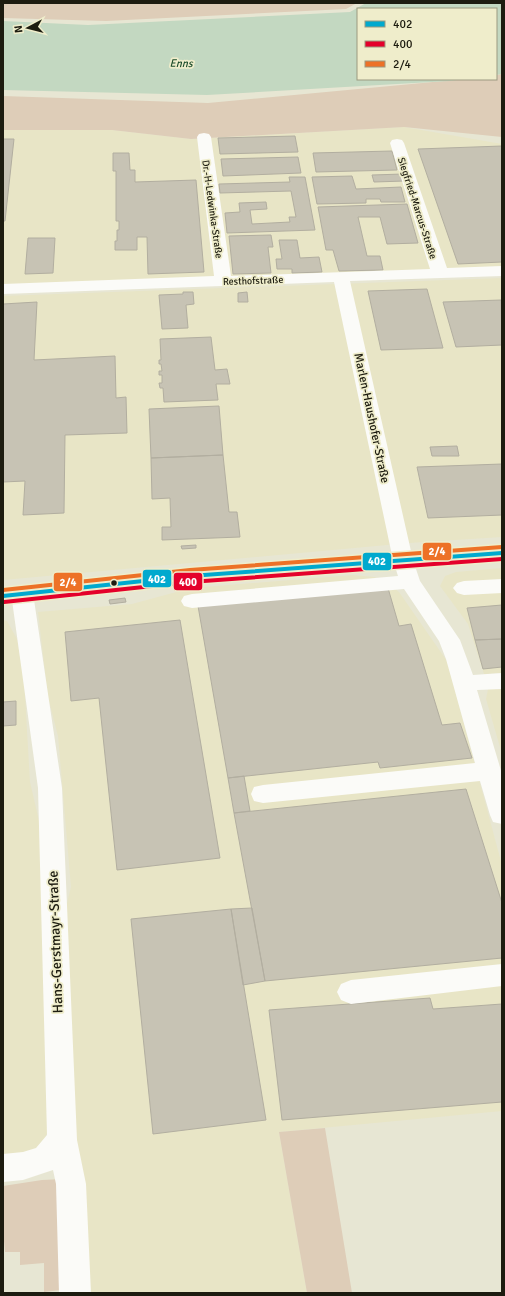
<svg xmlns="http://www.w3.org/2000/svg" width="505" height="1296" font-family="Signika,sans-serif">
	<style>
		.built { fill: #e8e5c6 }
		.green { fill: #decdb8 }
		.water { fill: #c3d8c1 }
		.building { fill: #c7c3b4; stroke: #b2aea0 }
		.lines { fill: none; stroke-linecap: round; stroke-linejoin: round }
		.minor { fill: #fbfbf8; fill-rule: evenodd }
		.major { fill: #c7cac1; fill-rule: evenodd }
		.bus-1-casing { stroke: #efedcb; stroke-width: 7 }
		.bus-2-casing { stroke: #efedcb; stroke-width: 7 }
		.bus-3-casing { stroke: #efedcb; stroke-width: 7 }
		.bus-1 { stroke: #00a9ce; stroke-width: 4 }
		.bus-2 { stroke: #e4002b; stroke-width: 4 }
		.bus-3 { stroke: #ed7127; stroke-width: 4 }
		.bus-dot { fill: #1d1c10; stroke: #efedcb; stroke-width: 1.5 }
		.labels { text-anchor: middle; stroke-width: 3.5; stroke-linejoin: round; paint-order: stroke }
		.far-street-label { font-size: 10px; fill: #1d1c10; stroke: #efedcb }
		.far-water-label { font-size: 11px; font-style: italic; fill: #1c4d2b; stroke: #efedcb }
		.street-label { font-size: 12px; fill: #1d1c10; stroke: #efedcb }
		.near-street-label { font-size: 14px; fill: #1d1c10; stroke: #efedcb }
		.line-badge { stroke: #efedcb; stroke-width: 1.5 }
		.badge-label { font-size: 11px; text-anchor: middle; font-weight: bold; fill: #fff }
	</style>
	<rect width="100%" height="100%" fill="#e7e6d3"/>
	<path class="built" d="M 404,127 L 502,144 L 502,268 L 3,285 L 3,130 L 112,130 L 191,139 Z
		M 502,278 L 502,537 L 409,543 L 3,580 L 3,296 Z
		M 502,568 L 502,673 L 484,674 L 468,624 L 440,586 L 445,576 L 456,572 Z
		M 353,575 L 374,577 L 384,581 L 399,592 L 447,661 L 464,724 L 502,865 L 502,1111 L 279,1132 L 307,1293 L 83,1293 L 63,919 L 71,887 L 58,736 L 48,697 L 38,612 L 132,604 L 191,588 Z
		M 3,620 L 7,621 L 17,639 L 24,679 L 30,782 L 39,821 L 49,1037 L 47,1133 L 43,1143 L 37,1150 L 3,1156 Z
		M 502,688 L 502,754 L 486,699 L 488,689 Z"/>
	<path class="green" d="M 3,3 L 357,3 L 346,9 L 106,21 L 3,18 Z
		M 502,74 L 502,137 L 404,127 L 191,139 L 112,130 L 3,130 L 3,96 L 208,103 L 465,79 L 496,79 L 496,75 Z
		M 325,1128 L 352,1293 L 307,1293 L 279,1132 Z
		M 64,1179 L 61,1290 L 44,1292 L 44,1263 L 20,1265 L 20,1252 L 5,1252 L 3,1230 L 3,1186 L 42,1180 Z"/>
	<path class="water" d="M 366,3 L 502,3 L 502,74 L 496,75 L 496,9 L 358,9 L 358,79 L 465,79 L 449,81 L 207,95 L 3,90 L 3,21 L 88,25 L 350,12 Z"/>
	<path class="building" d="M 295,136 L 298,152 L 220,154 L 218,138 Z
		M 3,139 L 14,139 L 5,221 L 3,221 Z
		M 502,146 L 502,262 L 458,264 L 418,149 Z
		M 392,151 L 397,170 L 316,172 L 313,153 Z
		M 113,153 L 129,153 L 130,170 L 135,170 L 135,182 L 196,180 L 204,272 L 148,274 L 147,237 L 137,237 L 137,250 L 115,250 L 115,241 L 117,241 L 117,230 L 119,230 L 119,221 L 116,221 L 116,171 L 113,171 Z
		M 298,157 L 301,173 L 223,176 L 221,159 Z
		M 403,174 L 405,181 L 374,182 L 372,175 Z
		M 352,176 L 356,189 L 401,187 L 405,202 L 381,202 L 380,199 L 366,199 L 366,203 L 317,204 L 312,177 Z
		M 289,177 L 305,177 L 315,230 L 227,233 L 225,213 L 240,212 L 239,203 L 266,202 L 267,209 L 250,210 L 252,224 L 290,222 L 289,217 L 296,217 L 291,191 L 220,193 L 219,184 L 290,182 Z
		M 407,204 L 418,243 L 387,244 L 380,217 L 358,217 L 367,256 L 380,256 L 383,270 L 339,271 L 333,250 L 326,250 L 318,207 Z
		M 271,235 L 273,247 L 268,247 L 271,273 L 233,274 L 229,236 Z
		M 28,238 L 55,238 L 53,273 L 25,274 Z
		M 279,240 L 297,240 L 300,258 L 319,257 L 322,272 L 292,273 L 292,269 L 277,269 L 276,259 L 282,259 Z
		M 427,289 L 443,348 L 381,350 L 368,291 Z
		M 183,292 L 193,292 L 194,304 L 186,305 L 188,328 L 162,329 L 159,295 L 183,294 Z
		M 247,292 L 248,302 L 238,302 L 238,293 Z
		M 501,300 L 502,345 L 456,347 L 443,302 Z
		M 37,302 L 34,360 L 115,356 L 116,398 L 126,397 L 127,433 L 65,435 L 64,513 L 23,515 L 25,481 L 3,482 L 3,304 Z
		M 211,337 L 215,370 L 227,369 L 230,384 L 216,384 L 218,400 L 164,402 L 163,388 L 160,388 L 159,383 L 162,383 L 162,375 L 159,375 L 159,371 L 162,371 L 161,364 L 159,364 L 159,360 L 161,360 L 160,339 Z
		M 219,406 L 223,455 L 151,458 L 149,409 Z
		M 457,446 L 459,456 L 432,456 L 430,447 Z
		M 223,455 L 229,512 L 237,512 L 240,537 L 162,540 L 162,527 L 171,527 L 170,498 L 152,499 L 151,458 Z
		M 502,464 L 502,515 L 428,518 L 417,467 Z
		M 196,545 L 196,548 L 182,549 L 181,546 Z
		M 388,588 L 399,626 L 411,624 L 442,725 L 460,723 L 472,758 L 380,768 L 378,762 L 228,778 L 198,606 Z
		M 125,598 L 126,602 L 110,604 L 109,600 Z
		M 502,605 L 502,639 L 475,640 L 467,608 Z
		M 180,620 L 220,858 L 117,870 L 99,698 L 71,701 L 65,632 Z
		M 502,639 L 502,667 L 483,669 L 475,640 Z
		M 16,701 L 16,725 L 3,726 L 3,702 Z
		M 244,776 L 250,811 L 234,813 L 228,778 Z
		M 466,789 L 502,903 L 502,958 L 265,981 L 234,813 Z
		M 252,908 L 265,981 L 243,985 L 231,909 Z
		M 231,909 L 266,1120 L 153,1134 L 131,919 Z
		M 430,998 L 433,1009 L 502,1004 L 502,1102 L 282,1120 L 269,1010 Z"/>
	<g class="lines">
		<path class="minor" d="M 204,133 L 209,134 L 211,137 L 231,276 L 430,269 L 390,143 L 392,140 L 397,139 L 402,140 L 404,143 L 447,268 L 502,266 L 502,276 L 350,281 L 413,560 L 420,581 L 460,640 L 473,675 L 502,673 L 502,689 L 477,690 L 502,774 L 502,824 L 493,822 L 490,815 L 480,781 L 263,803 L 254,801 L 251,794 L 254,787 L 263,785 L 475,763 L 446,659 L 439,641 L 404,589 L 192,608 L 184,606 L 181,601 L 184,596 L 192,594 L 398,576 L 393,560 L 334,282 L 3,294 L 3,284 L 214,276 L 197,137 L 199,134 Z
			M 502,579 L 502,593 L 464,595 L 457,593 L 453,588 L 457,583 L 464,581 Z
			M 22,586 L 29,588 L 33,593 L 62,788 L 77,1140 L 86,1184 L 91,1293 L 59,1293 L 56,1184 L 53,1170 L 23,1180 L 3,1182 L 3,1154 L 23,1152 L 36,1148 L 47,1135 L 38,788 L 11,593 L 15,588 Z
			M 502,964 L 502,986 L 351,1004 L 341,1000 L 337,992 L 341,984 L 351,980 Z"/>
		<path class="major" d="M 502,546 L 502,560 C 335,571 169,581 3,603 L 3,589 C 169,567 335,557 502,546 Z"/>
		<g class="bus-1-casing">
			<path id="bus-1" d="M 3,596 L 190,576 L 502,553"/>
		</g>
		<g class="bus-2-casing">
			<path id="bus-2" d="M 4,602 L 190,582 L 502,559"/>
		</g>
		<g class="bus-3-casing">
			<path id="bus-3" d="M 3,590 L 190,570 L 502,547"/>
		</g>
		<use href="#bus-1" class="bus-1"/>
		<use href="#bus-2" class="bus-2"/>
		<use href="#bus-3" class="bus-3"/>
	</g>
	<circle class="bus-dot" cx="114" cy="583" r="3.5"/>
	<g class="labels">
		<g class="far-street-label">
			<text transform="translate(418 208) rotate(72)" y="4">Siegfried-Marcus-Straße</text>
			<text transform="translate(213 209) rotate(82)" y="4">Dr.-H-Ledwinka-Straße</text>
			<text transform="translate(253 280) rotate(-2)" y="4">Resthofstraße</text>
		</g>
		<g class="far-water-label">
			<text transform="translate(181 63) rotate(1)" y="4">Enns</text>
		</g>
		<g class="street-label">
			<text transform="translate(372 418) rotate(78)" y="4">Marlen-Haushofer-Straße</text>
		</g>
		<g class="near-street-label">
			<text transform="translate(55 942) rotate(-92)" y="5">Hans-Gerstmayr-Straße</text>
		</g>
	</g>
	<g class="line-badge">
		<rect x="422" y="542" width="30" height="19" rx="4" fill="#ed7127"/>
		<rect x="362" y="552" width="30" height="19" rx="4" fill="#00a9ce"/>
		<rect x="142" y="569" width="30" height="19" rx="4" fill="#00a9ce"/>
		<rect x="173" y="572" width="30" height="19" rx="4" fill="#e4002b"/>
		<rect x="53" y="572" width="30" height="20" rx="4" fill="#ed7127"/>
	</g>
	<g class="badge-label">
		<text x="437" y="555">2/4</text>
		<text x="377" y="565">402</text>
		<text x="157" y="583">402</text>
		<text x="188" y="586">400</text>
		<text x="68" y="586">2/4</text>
	</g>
	<rect width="505" height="1296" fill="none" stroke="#1d1c10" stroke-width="8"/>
	<rect x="357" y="8" width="140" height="72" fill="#efedcb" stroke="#9b9980"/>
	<rect x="365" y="21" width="20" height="6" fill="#00a9ce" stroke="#9b9980"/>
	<text x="393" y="28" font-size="12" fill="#1d1c10">402</text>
	<rect x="365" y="41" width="20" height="6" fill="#e4002b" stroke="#9b9980"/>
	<text x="393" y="48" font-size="12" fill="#1d1c10">400</text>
	<rect x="365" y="61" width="20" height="6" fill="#ed7127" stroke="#9b9980"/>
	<text x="393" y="68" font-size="12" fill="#1d1c10">2/4</text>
	<g transform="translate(28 28) rotate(263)" stroke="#efedcb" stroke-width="3" paint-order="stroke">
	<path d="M0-3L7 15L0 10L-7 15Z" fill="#1d1c10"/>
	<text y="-6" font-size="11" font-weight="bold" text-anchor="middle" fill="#1d1c10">N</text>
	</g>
</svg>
